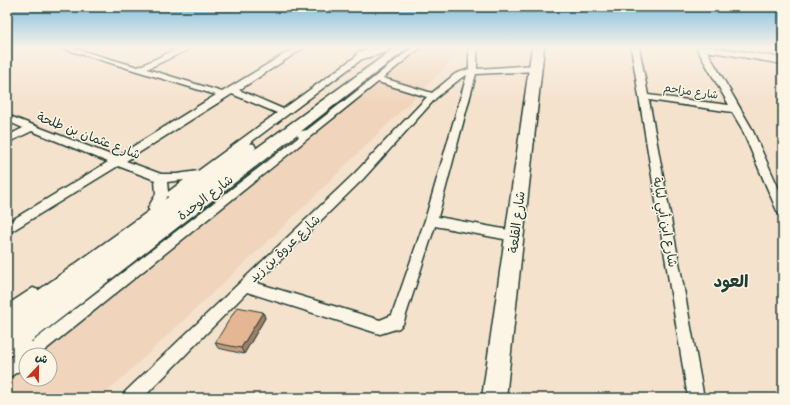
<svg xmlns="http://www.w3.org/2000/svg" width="790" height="405" font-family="Sriracha,'Playpen Sans Arabic',sans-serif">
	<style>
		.built { fill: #f0d5bc; fill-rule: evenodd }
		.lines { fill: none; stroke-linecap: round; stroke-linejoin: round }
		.street-casing { stroke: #1f3d34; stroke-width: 3 }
		.secondary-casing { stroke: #1f3d34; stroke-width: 3 }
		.primary-casing { stroke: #1f3d34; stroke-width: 3 }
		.street { fill: #fcf5e5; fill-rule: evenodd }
		.secondary { fill: #fcf5e5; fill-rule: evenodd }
		.primary { fill: #fcf5e5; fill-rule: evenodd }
		.wall { fill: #c49d7f; stroke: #1f3d34 }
		.shaded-wall { fill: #a07f68; stroke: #1f3d34 }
		.building { fill: #e4b694; stroke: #1f3d34 }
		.labels { text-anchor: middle; stroke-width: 3; stroke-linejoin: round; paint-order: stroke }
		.far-street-label { font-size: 11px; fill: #1f3d34; stroke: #fcf5e5 }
		.street-label { font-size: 13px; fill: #1f3d34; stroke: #fcf5e5 }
		.district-label { font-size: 17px; font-weight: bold; fill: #1f3d34; stroke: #fcf5e5 }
	</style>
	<rect width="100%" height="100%" fill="#f5e2cd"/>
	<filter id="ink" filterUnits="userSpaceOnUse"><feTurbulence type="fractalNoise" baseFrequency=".025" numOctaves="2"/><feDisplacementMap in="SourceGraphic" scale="8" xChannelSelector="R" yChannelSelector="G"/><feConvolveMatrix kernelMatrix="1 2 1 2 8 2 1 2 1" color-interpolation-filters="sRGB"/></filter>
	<g filter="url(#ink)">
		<path class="built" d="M 411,47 L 462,47 L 445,68 L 283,227 L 101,398 L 7,398 L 7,362 L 318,121 ZM 26,355 L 50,355 L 50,379 L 26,379 Z"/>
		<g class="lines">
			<g class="street-casing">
				<path id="street" d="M 58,47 L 69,47 L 138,67 L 181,47 L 190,47 L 189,49 L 147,69 L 222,92 L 296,47 L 305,47 L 239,90 L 283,109 L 369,47 L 378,47 L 176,198 L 172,199 L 167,196 L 158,211 L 150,211 L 148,208 L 156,194 L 155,180 L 118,166 L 7,234 L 7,223 L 108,162 L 32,131 L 7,143 L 7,136 L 23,128 L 7,121 L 7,115 L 116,157 L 216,95 ZM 232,94 L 277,113 L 198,171 L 177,174 L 161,174 L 126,161 ZM 184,180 L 168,192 L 167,182 Z
					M 413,47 L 421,47 L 383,78 L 432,93 L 455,74 L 469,69 L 469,47 L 477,47 L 477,69 L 535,65 L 539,68 L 535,71 L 476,74 L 438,217 L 514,231 L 519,232 L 520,236 L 519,240 L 514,241 L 435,226 L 403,324 L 399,328 L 380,334 L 247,292 L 143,398 L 123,398 L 125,392 L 355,173 L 427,97 L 378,82 L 39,355 L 26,355 L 26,366 L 7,379 L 7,361 C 14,355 22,343 29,341 L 32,342 L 299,137 L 296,134 L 297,132 L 307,130 ZM 467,75 L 425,220 L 392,315 L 380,320 L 257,283 L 363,179 L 436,98 L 461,78 Z
					M 631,47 L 639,47 L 648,95 L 729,105 L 696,47 L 712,47 L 783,58 L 783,64 L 707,51 L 751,127 L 783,198 L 783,216 L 779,214 L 777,211 L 741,127 L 732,112 L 649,100 L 704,398 L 688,398 Z
					M 778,47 L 783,47 L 783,51 L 780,51 Z
					M 33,288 L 38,290 L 40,294 L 38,298 L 7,320 L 7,305 Z"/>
			</g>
			<g class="secondary-casing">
				<path id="secondary" d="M 532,47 L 544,47 L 506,398 L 482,398 Z"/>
			</g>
			<g class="primary-casing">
				<path id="primary" d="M 378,47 L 387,47 L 389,49 L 387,52 L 362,59 L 356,55 L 358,52 Z
					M 396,47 L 409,47 L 15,354 L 7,357 L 7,313 L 242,144 L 248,143 L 254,144 L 256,148 L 254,150 Z"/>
			</g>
			<use href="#street" class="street"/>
			<use href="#secondary" class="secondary"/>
			<use href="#primary" class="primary"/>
		</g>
		<path class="wall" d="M 263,312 L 265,318 L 244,354 L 218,348 L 215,343 Z"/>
		<path class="shaded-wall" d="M 263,312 L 265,318 L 244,354 L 241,348 Z"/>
		<path class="building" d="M 237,307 L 263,312 L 241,348 L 215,343 Z"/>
	</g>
	<linearGradient id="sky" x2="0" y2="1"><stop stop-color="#7bbdde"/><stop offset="0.46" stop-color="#faf2e8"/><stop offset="1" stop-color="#faf2e8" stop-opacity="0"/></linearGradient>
	<rect width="790" height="103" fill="url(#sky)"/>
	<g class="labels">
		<g class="far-street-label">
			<text transform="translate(691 91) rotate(8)" y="4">شارع مزاحم</text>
		</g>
		<g class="street-label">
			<text transform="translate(89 135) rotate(21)" y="5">شارع عثمان بن طلحة</text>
			<text transform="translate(205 197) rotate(-37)" y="5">شارع الوحدة</text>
			<text transform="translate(516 222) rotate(-83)" y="5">شارع القلعة</text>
			<text transform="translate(666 222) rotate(80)" y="5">شارع ابن أبي لبابة</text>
			<text transform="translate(284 248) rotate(-43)" y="5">شارع عروة بن زيد</text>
		</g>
		<g class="district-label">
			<text x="731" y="287">العود</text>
		</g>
	</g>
	<rect width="790" height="405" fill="none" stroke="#fcf5e5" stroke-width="24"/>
	<rect x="12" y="12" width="766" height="381" fill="none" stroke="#1f3d34" stroke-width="1.5" filter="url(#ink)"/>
	<g transform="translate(38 367) rotate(22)"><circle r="19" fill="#fcf5e5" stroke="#a4ab9e"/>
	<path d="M0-3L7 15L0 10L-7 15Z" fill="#c8321e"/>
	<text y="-6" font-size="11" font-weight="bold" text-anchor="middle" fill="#1f3d34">ش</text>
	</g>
</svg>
